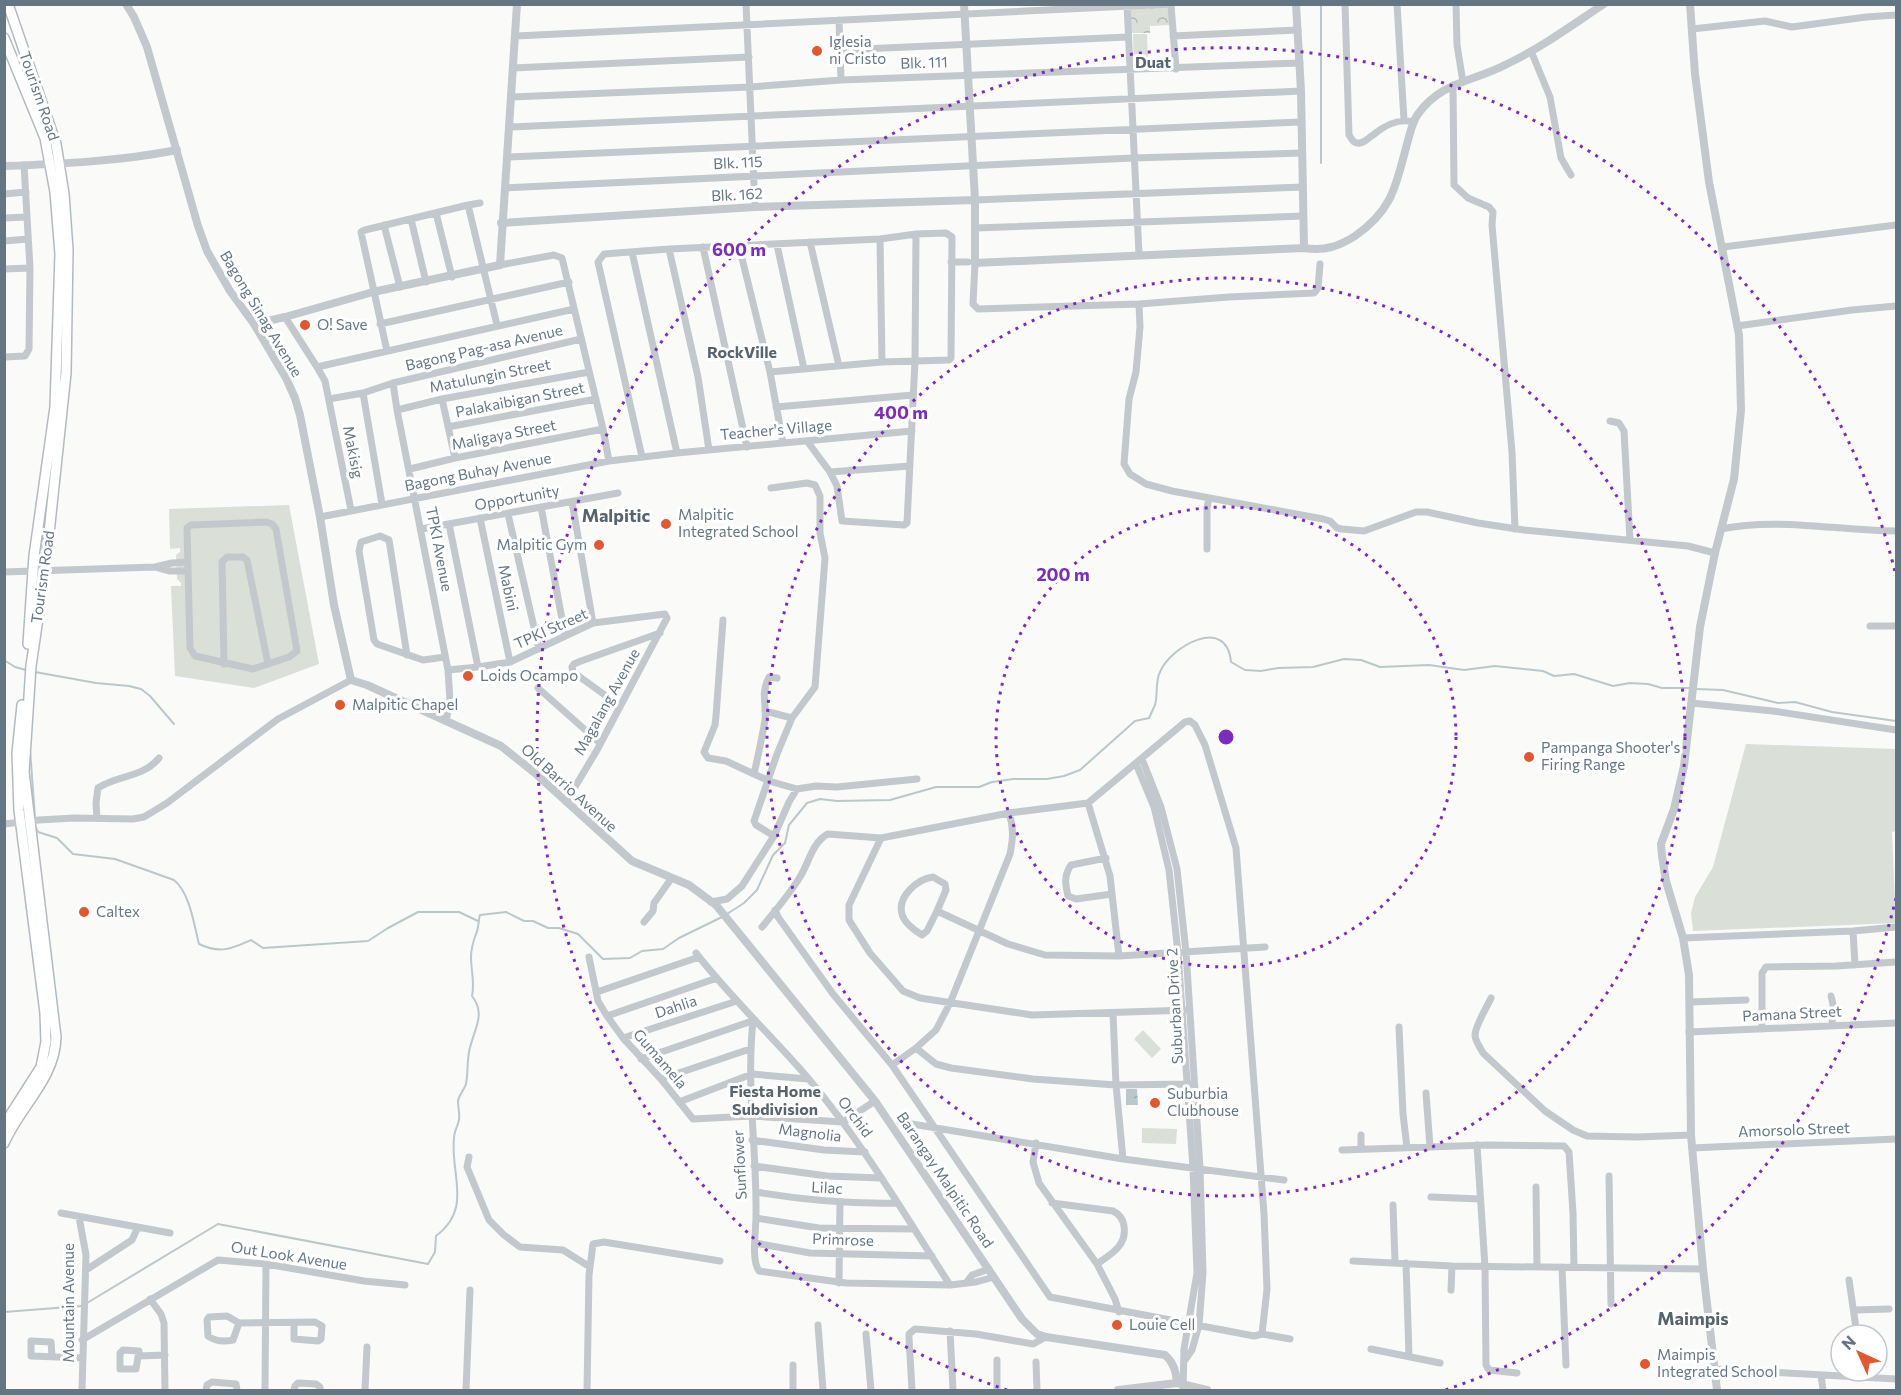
<svg xmlns="http://www.w3.org/2000/svg" width="1901" height="1395" font-family="Commissioner,sans-serif">
	<style>
		.grass { fill: #dadfd7 }
		.forest { fill: url(#forest-crowns) }
		.water { fill: url(#water-ripples) }
		.lines { fill: none; stroke-linecap: round; stroke-linejoin: round }
		.stream { stroke: #bbc7cb; stroke-width: 2 }
		.secondary-casing { stroke: #b3babf; stroke-width: 12 }
		.minor { stroke: #c3c8cc; stroke-width: 7 }
		.tertiary { stroke: #c3c8cc; stroke-width: 8 }
		.secondary { stroke: #fff; stroke-width: 9 }
		.ring { fill: none; stroke: #7b2cbf; stroke-width: 3; stroke-dasharray: 3 6 }
		.poi-dot { fill: #e4572e; stroke: #fff; stroke-width: 2 }
		.labels { text-anchor: middle; stroke-width: 6; stroke-linejoin: round; paint-order: stroke }
		.poi-label { font-size: 15px; fill: #657683; stroke: #fff; text-anchor: start }
		.street-label { font-size: 15px; fill: #657683; stroke: #fff }
		.neighbourhood-label { font-size: 16px; font-weight: bold; fill: #57646e; stroke: #fff }
		.quarter-label { font-size: 18px; font-weight: bold; fill: #57646e; stroke: #fff }
		.centre { fill: #7b2cbf; stroke: #fff; stroke-width: 3 }
		.ring-label { font-size: 18px; text-anchor: middle; font-weight: bold; fill: #7b2cbf; stroke: #fff; stroke-width: 6; stroke-linejoin: round; paint-order: stroke }
	</style>
	<defs>
		<pattern id="forest-crowns" width="20" height="18" patternUnits="userSpaceOnUse" patternTransform="scale(1.5)"><rect width="20" height="18" fill="#dadfd7"/><path d="M2 6a3 3 0 1 1 6 0M12 15a3 3 0 1 1 6 0" fill="none" stroke="#b4b9b4"/></pattern>
		<pattern id="water-ripples" width="26" height="14" patternUnits="userSpaceOnUse" patternTransform="scale(1.5)"><rect width="26" height="14" fill="#bbc7cb"/><path d="M2 4q2-2 4 0t4 0M15 11q2-2 4 0t4 0" fill="none" stroke="#9ca6aa"/></pattern>
	</defs>
	<rect width="100%" height="100%" fill="#fafaf8"/>
	<path class="grass" d="M 1133,34 L 1147,34 L 1148,61 L 1134,62 Z
		M 289,505 L 319,664 L 254,688 L 175,676 L 171,586 L 181,586 L 181,583 L 177,579 L 176,555 L 180,552 L 180,548 L 170,549 L 169,509 Z
		M 1746,744 L 1896,749 L 1896,831 L 1892,832 L 1896,923 L 1693,931 L 1691,913 L 1695,897 L 1713,867 Z
		M 1143,1030 L 1161,1049 L 1152,1058 L 1134,1039 Z
		M 1142,1128 L 1177,1129 L 1176,1144 L 1142,1143 Z"/>
	<path class="forest" d="M 1169,7 L 1170,25 L 1150,26 L 1150,33 L 1131,33 L 1130,8 Z"/>
	<path class="water" d="M 1126,1089 L 1137,1089 L 1138,1105 L 1126,1105 Z"/>
	<g class="lines">
		<path class="stream" d="M 1321,4 L 1321,163
			M 4,660 L 15,667 L 26,670
			M 35,672 L 96,683 L 129,686 L 141,689 L 150,696 L 174,724
			M 34,681 L 35,672
			M 1696,689 L 1723,690 L 1778,703 L 1795,702 L 1832,712 L 1896,721
			M 30,749 L 35,818
			M 34,824 L 38,832 L 57,838 L 73,854 L 115,859 L 174,880 C 190,893 194,925 199,944 C 220,954 231,949 251,940 L 263,948 L 368,941 L 388,928 L 418,912 L 459,912 L 478,921
			M 727,914 L 744,903 L 757,890 L 773,855 L 785,843 L 789,825 L 807,803 L 820,799 L 837,801 L 890,800 L 936,787 L 979,787 L 992,782 L 1013,779 L 1047,779 L 1064,776 L 1080,770 L 1135,721 L 1149,718 C 1151,714 1153,709 1155,705 C 1158,695 1155,682 1160,672 C 1171,646 1227,615 1231,662 L 1245,670 L 1261,671 L 1278,668 L 1313,667 L 1344,659 L 1361,660 L 1380,667 L 1429,665 L 1464,670 L 1495,666 L 1543,671 L 1554,676 L 1574,674 L 1613,686 L 1630,683 L 1648,684 L 1662,688 L 1690,688
			M 87,1303 L 218,1224 L 428,1264 L 435,1252 L 436,1236 C 473,1208 450,1175 454,1138 C 454,1131 458,1126 459,1120 C 460,1114 458,1107 458,1101 C 459,1095 464,1090 466,1084 C 468,1074 467,1063 469,1052 C 473,1030 487,1015 472,996 C 475,982 471,971 471,957 C 471,948 473,942 476,934 C 479,928 478,921 480,915 L 506,912 L 524,921 L 533,921 L 548,928 L 559,928 L 578,934 L 603,959 L 630,958 L 642,951 L 663,949 L 679,938 L 722,917
			M 4,1312 L 82,1306"/>
		<g class="secondary-casing">
			<path id="secondary" d="M 4,38 L 45,138 L 55,192 L 60,254 L 55,407 L 34,556 L 28,644
				M 4,1125 L 41,1067 L 46,1042 L 45,1013 L 19,810 L 17,753 L 22,705
				M 4,1143 C 20,1106 55,1079 56,1037 L 24,772 L 31,666 L 45,571 L 66,373 L 68,250 L 64,194 L 56,144 L 8,4"/>
		</g>
		<path class="minor" d="M 746,4 L 755,207
			M 1127,4 L 1139,254
			M 1345,4 L 1349,135 C 1352,140 1354,144 1360,143 C 1366,142 1368,138 1373,135 C 1385,125 1398,118 1414,122
			M 1397,4 L 1404,120
			M 1456,4 L 1457,45 L 1463,82
			M 1171,5 L 1176,69
			M 839,20 L 841,80
			M 1692,29 L 1765,21 L 1792,27 L 1866,17 L 1896,15
			M 516,36 L 1172,4
			M 1173,36 L 1298,30
			M 840,50 L 1128,37
			M 1531,51 L 1550,97 L 1561,158 L 1571,175
			M 513,68 L 749,57
			M 1453,85 L 1454,185 L 1468,198 L 1489,207 L 1493,212 L 1492,225 L 1512,452 L 1515,529
			M 512,97 L 750,87 L 841,80 L 1300,63
			M 511,127 L 1301,91
			M 509,157 L 1301,122
			M 505,188 L 1133,158 L 1302,153
			M 4,194 L 26,192
			M 975,200 L 1303,187
			M 468,205 L 480,203
			M 436,213 L 452,277
			M 4,218 L 27,217
			M 411,219 L 426,282
			M 384,225 L 400,287
			M 975,228 L 1303,216
			M 880,239 L 882,362
			M 4,241 L 28,239
			M 810,242 L 839,366
			M 777,245 L 804,369
			M 739,246 L 770,372 L 783,443
			M 703,247 L 747,447
			M 1723,247 L 1896,225
			M 669,249 L 698,377 L 709,450
			M 632,252 L 677,453
			M 951,262 L 968,262
			M 975,263 L 973,304 L 978,309 L 1139,304 L 1229,297 L 1314,293 L 1318,288 L 1320,264
			M 500,265 L 554,255 L 562,258 L 603,429 L 609,461
			M 4,269 L 30,268
			M 1139,304 L 1140,327 L 1136,372 L 1129,399 L 1124,464 L 1130,474 L 1146,484 L 1172,491 L 1323,519 L 1330,521 L 1337,528 L 1342,529 L 1364,531 L 1416,512 L 1427,512 L 1478,523 L 1524,530 L 1688,546 L 1715,553
			M 285,317 L 317,367 L 574,309
			M 380,324 L 569,282
			M 1737,326 L 1852,310 L 1896,306
			M 387,351 L 361,232 L 365,230 L 468,205 L 497,325
			M 4,357 L 25,356 L 29,349 L 30,268 L 24,165
			M 317,367 L 325,381 L 351,510
			M 393,383 L 397,410 L 448,670 L 450,701 L 446,721
			M 363,393 L 382,504
			M 329,399 L 363,393 L 393,383 L 581,339
			M 442,399 L 455,458
			M 776,407 L 913,395
			M 397,410 L 442,399 L 589,372
			M 1610,421 L 1619,423 L 1624,431 L 1630,540
			M 448,427 L 596,399
			M 807,441 L 830,472 L 837,486 L 842,521 L 904,525 L 907,523 L 915,361 L 916,234
			M 642,457 L 598,262 L 604,254 L 669,249 L 880,239 L 916,234 L 946,233 L 952,237 L 951,358 L 949,360 L 882,362 L 770,372
			M 410,469 L 455,458 L 603,429
			M 830,472 L 910,466
			M 771,488 L 807,483 L 815,485 L 820,496 L 820,533 L 825,558 L 815,687 L 792,718
			M 572,502 L 593,623
			M 541,507 L 565,635
			M 508,514 L 539,649
			M 320,517 L 609,461 L 677,453 L 912,431
			M 480,518 L 510,662
			M 266,522 L 272,524 L 276,529 L 297,651 L 289,657 L 253,669 L 195,656 L 190,648 L 187,528 L 191,525 Z
			M 449,524 L 478,667
			M 421,529 L 618,493
			M 1721,529 C 1778,517 1839,531 1896,531
			M 1207,549 L 1207,508 L 1209,498
			M 155,567 L 169,571 L 188,571
			M 4,572 L 155,567 L 172,563 L 188,562
			M 723,620 L 716,716 L 715,725 L 704,752 L 708,758 L 726,761 L 754,774
			M 1870,626 L 1896,626
			M 407,655 L 389,540 L 380,536 L 361,542 L 359,551 L 374,640 L 377,644 L 423,660 L 445,657
			M 224,664 L 222,562 L 227,557 L 243,557 L 247,560 L 268,664
			M 448,670 L 478,667 L 510,662 L 593,623 L 665,614 L 667,618 L 597,750 L 566,802
			M 777,678 L 769,677 C 760,695 767,703 765,720 C 762,738 758,756 754,774 L 769,781 L 797,789
			M 538,688 L 600,743
			M 1691,703 L 1773,711 L 1896,730
			M 620,706 L 573,672 L 572,667 L 574,664 L 581,661 L 660,633
			M 1142,759 L 1161,807 L 1177,869 L 1186,952 L 1200,1168 L 1203,1273 L 1199,1325 L 1192,1350 L 1185,1360
			M 1136,764 L 1154,807 L 1169,870 L 1178,953 L 1193,1168 L 1197,1273 L 1184,1349 L 1183,1390
			M 1088,803 L 1110,876 L 1119,956
			M 97,818 L 96,803 L 98,788 C 117,775 143,778 159,758
			M 4,824 L 39,820 L 74,818 L 133,819 L 144,817 L 167,803 L 278,719 L 351,680
			M 774,836 L 789,802 L 797,789 L 816,786 L 837,787 L 917,779
			M 1106,858 L 1071,865 C 1064,875 1065,884 1068,896 L 1076,899 L 1112,894
			M 711,902 L 727,899 L 742,886 L 774,836 L 756,825 L 754,821 L 777,754 L 792,718 L 765,711
			M 775,910 L 778,917 L 833,994 L 892,1065 L 1050,1297 L 1254,1336 L 1262,1334 L 1267,1289 L 1264,1214 L 1236,848 L 1205,745 L 1195,725 L 1190,721 L 1185,722 L 1088,803 L 1009,813 L 881,838 L 849,905 L 849,920 L 870,953 L 903,991 L 920,998 L 1032,1015 L 1190,1010
			M 937,911 L 946,890 L 945,884 L 933,877 C 918,879 897,896 902,914 C 904,923 914,930 922,935 L 927,931 L 937,911 L 1008,944 L 1045,955 L 1119,956 L 1265,947
			M 644,922 L 653,911 L 654,903 L 671,879
			M 762,927 C 775,911 789,895 800,877 C 809,863 812,842 828,834 L 881,838
			M 1853,931 L 1855,965
			M 1683,938 L 1853,931 L 1896,927
			M 696,953 C 730,997 771,1035 808,1078 C 862,1142 905,1215 950,1285
			M 589,957 L 598,1001 L 607,1016 L 623,1038 L 661,1079 L 693,1119 L 752,1116 L 843,1122 L 875,1101
			M 597,992 L 699,957
			M 1831,996 L 1833,1004 L 1832,1026
			M 1491,998 C 1487,1007 1475,1026 1475,1035 C 1475,1041 1480,1047 1483,1053 L 1545,1111 L 1573,1130 L 1587,1136 L 1637,1137 L 1691,1135
			M 1690,1002 L 1746,1000
			M 1113,1013 L 1116,1085 L 1123,1159
			M 607,1016 L 717,978
			M 753,1021 C 746,1086 757,1151 756,1216 C 756,1231 751,1260 759,1271 L 846,1283 L 950,1285 L 976,1282 L 994,1277
			M 1399,1027 L 1403,1114 L 1407,1148
			M 1762,1029 L 1762,973 L 1766,967 L 1836,966 L 1896,962
			M 1689,1032 L 1896,1023
			M 623,1038 L 737,1001
			M 916,1048 L 936,1064 L 951,1068 L 1033,1079 L 1116,1085 L 1189,1084
			M 641,1059 L 755,1020
			M 892,1065 L 916,1048 L 936,1030 L 950,1003 L 1010,854 C 1013,839 1014,828 1009,813
			M 661,1079 L 750,1049
			M 1426,1093 L 1430,1147
			M 679,1102 L 752,1074 L 808,1079
			M 900,1122 L 1123,1159 L 1284,1180
			M 1361,1135 L 1361,1149
			M 752,1140 L 824,1150 L 865,1152
			M 1036,1143 L 1033,1162 L 1039,1183 L 1097,1264 L 1115,1299 L 1119,1312
			M 1477,1145 L 1485,1267 L 1486,1365 L 1489,1370 L 1517,1373
			M 1692,1148 L 1896,1139
			M 1342,1150 L 1487,1145 L 1564,1146 L 1569,1152 L 1573,1213 L 1574,1267
			M 469,1157 L 467,1167 L 489,1220 L 504,1235 L 520,1247 L 563,1250 L 590,1267
			M 754,1166 L 827,1176 L 881,1178
			M 1609,1176 L 1611,1304
			M 1536,1187 L 1537,1267
			M 756,1192 C 803,1200 849,1204 897,1203
			M 1431,1197 L 1480,1199
			M 1052,1203 L 1113,1211 C 1119,1214 1123,1219 1124,1226 C 1127,1246 1111,1254 1097,1264
			M 1393,1205 L 1395,1262
			M 61,1213 L 170,1233
			M 79,1217 L 86,1255 L 82,1390
			M 756,1218 L 819,1228 L 914,1229
			M 755,1243 L 810,1253 L 932,1256
			M 1353,1261 L 1452,1266 L 1703,1269
			M 1406,1263 L 1409,1356
			M 1562,1267 L 1566,1365
			M 86,1270 L 132,1240 L 138,1227
			M 1849,1280 L 1857,1335
			M 839,1283 L 840,1202
			M 966,1283 L 972,1275 L 989,1269
			M 1451,1290 L 1452,1266
			M 150,1299 L 161,1314 L 164,1323 L 165,1390
			M 1855,1310 L 1889,1309
			M 239,1323 L 233,1340 C 224,1342 216,1342 208,1336 L 207,1320 L 209,1317 L 227,1316 L 239,1323 L 315,1322 L 322,1326 L 321,1339 L 318,1341 L 294,1339 L 294,1323
			M 818,1325 L 823,1390
			M 950,1331 L 953,1390
			M 866,1334 L 871,1390
			M 1262,1334 L 1290,1339
			M 82,1340 L 218,1260 L 266,1264 L 364,1281 L 405,1285
			M 1371,1349 L 1440,1363
			M 123,1350 L 139,1351 L 136,1369 L 120,1369 L 120,1353 Z
			M 52,1356 L 51,1342 L 31,1341 L 31,1356 L 83,1358
			M 139,1356 L 165,1355
			M 997,1360 L 997,1390
			M 1036,1362 L 1037,1390
			M 1714,1369 L 1896,1379
			M 1821,1375 L 1823,1390
			M 206,1390 L 207,1385 L 212,1382 L 236,1384 L 237,1390
			M 265,1390 L 266,1264
			M 294,1390 L 295,1386 L 298,1383 L 316,1384 L 320,1387 L 320,1390
			M 365,1390 L 367,1347
			M 466,1390 L 470,1290
			M 587,1390 L 589,1275 L 593,1244 L 604,1242 L 720,1261
			M 793,1390 L 793,1365
			M 912,1390 L 909,1338 L 909,1334 L 915,1329 L 976,1334 L 1033,1344 L 1046,1337"/>
		<path class="tertiary" d="M 126,4 L 134,17 L 147,47 L 198,226 L 207,251 L 230,291 L 254,324 L 286,378 L 295,398 L 300,415 L 320,517 L 334,605 L 351,680 L 367,685 L 501,746 L 536,774 L 632,861 L 689,885 L 716,905 L 875,1101 L 1022,1319 L 1037,1334 L 1046,1337 L 1165,1355 C 1174,1363 1176,1372 1177,1383
			M 964,4 L 975,200 L 975,263 L 1304,248 C 1324,251 1338,247 1355,236 C 1393,210 1396,185 1407,144 C 1410,134 1412,122 1418,114 C 1442,81 1473,82 1507,64 C 1541,48 1572,25 1604,4
			M 1296,4 L 1301,91 L 1304,248
			M 1690,4 L 1695,74 L 1709,182 L 1739,335 L 1741,410 L 1734,479 L 1715,553 L 1700,627 L 1684,766 L 1674,809 L 1661,844 L 1662,856 L 1666,881 L 1683,938 L 1689,975 L 1691,1135 L 1703,1269 L 1717,1390
			M 4,166 C 62,164 121,161 177,150
			M 501,223 L 755,207 L 975,200
			M 254,324 L 285,317 L 373,292 L 500,265 L 517,4
			M 1118,1390 L 1177,1383 L 1207,1390"/>
		<use href="#secondary" class="secondary"/>
	</g>
	<g class="ring">
		<circle cx="1226" cy="737" r="230"/>
		<circle cx="1226" cy="737" r="459"/>
		<path d="M1896 898A689 689 0 0 1 1445 1390M1007 1390A689 689 0 1 1 1896 576"/>
	</g>
	<g class="poi-dot">
		<circle cx="817" cy="51" r="6"/>
		<circle cx="305" cy="325" r="6"/>
		<circle cx="666" cy="524" r="6"/>
		<circle cx="599" cy="545" r="6"/>
		<circle cx="468" cy="676" r="6"/>
		<circle cx="340" cy="705" r="6"/>
		<circle cx="1529" cy="757" r="6"/>
		<circle cx="84" cy="912" r="6"/>
		<circle cx="1155" cy="1103" r="6"/>
		<circle cx="1117" cy="1325" r="6"/>
		<circle cx="1645" cy="1364" r="6"/>
	</g>
	<g class="labels">
		<g class="poi-label">
			<text x="829" y="47">Iglesia<tspan x="829" dy="17">ni Cristo</tspan></text>
			<text x="317" y="330">O! Save</text>
			<text x="678" y="520">Malpitic<tspan x="678" dy="17">Integrated School</tspan></text>
			<text x="587" y="550" text-anchor="end">Malpitic Gym</text>
			<text x="480" y="681">Loids Ocampo</text>
			<text x="352" y="710">Malpitic Chapel</text>
			<text x="1541" y="753">Pampanga Shooter's<tspan x="1541" dy="17">Firing Range</tspan></text>
			<text x="96" y="917">Caltex</text>
			<text x="1167" y="1099">Suburbia<tspan x="1167" dy="17">Clubhouse</tspan></text>
			<text x="1129" y="1330">Louie Cell</text>
			<text x="1657" y="1360">Maimpis<tspan x="1657" dy="17">Integrated School</tspan></text>
		</g>
		<g class="street-label">
			<text transform="translate(924 63) rotate(-2)" y="5">Blk. 111</text>
			<text transform="translate(39 96) rotate(71)" y="5">Tourism Road</text>
			<text transform="translate(738 163) rotate(-3)" y="5">Blk. 115</text>
			<text transform="translate(737 195) rotate(-3)" y="5">Blk. 162</text>
			<text transform="translate(261 314) rotate(59)" y="5">Bagong Sinag Avenue</text>
			<text transform="translate(484 348) rotate(-13)" y="5">Bagong Pag-asa Avenue</text>
			<text transform="translate(490 376) rotate(-11)" y="5">Matulungin Street</text>
			<text transform="translate(520 400) rotate(-11)" y="5">Palakaibigan Street</text>
			<text transform="translate(776 430) rotate(-5)" y="5">Teacher's Village</text>
			<text transform="translate(504 435) rotate(-11)" y="5">Maligaya Street</text>
			<text transform="translate(353 452) rotate(79)" y="5">Makisig</text>
			<text transform="translate(478 472) rotate(-11)" y="5">Bagong Buhay Avenue</text>
			<text transform="translate(517 498) rotate(-10)" y="5">Opportunity</text>
			<text transform="translate(439 549) rotate(79)" y="5">TPKI Avenue</text>
			<text transform="translate(43 577) rotate(-82)" y="5">Tourism Road</text>
			<text transform="translate(508 588) rotate(78)" y="5">Mabini</text>
			<text transform="translate(551 629) rotate(-24)" y="5">TPKI Street</text>
			<text transform="translate(607 702) rotate(-61)" y="5">Magalang Avenue</text>
			<text transform="translate(569 788) rotate(42)" y="5">Old Barrio Avenue</text>
			<text transform="translate(1175 1006) rotate(-93)" y="5">Suburban Drive 2</text>
			<text transform="translate(676 1007) rotate(-18)" y="5">Dahlia</text>
			<text transform="translate(1792 1014) rotate(-3)" y="5">Pamana Street</text>
			<text transform="translate(660 1059) rotate(49)" y="5">Gumamela</text>
			<text transform="translate(855 1117) rotate(53)" y="5">Orchid</text>
			<text transform="translate(1794 1130) rotate(-2)" y="5">Amorsolo Street</text>
			<text transform="translate(810 1133) rotate(7)" y="5">Magnolia</text>
			<text transform="translate(740 1165) rotate(-93)" y="5">Sunflower</text>
			<text transform="translate(945 1180) rotate(56)" y="5">Barangay Malpitic Road</text>
			<text transform="translate(827 1188) rotate(3)" y="5">Lilac</text>
			<text transform="translate(843 1240) rotate(2)" y="5">Primrose</text>
			<text transform="translate(289 1256) rotate(9)" y="5">Out Look Avenue</text>
			<text transform="translate(69 1303) rotate(-90)" y="5">Mountain Avenue</text>
		</g>
		<g class="neighbourhood-label">
			<text x="1153" y="68">Duat</text>
			<text x="742" y="358">RockVille</text>
			<text x="775" y="1097">Fiesta Home<tspan x="775" dy="18">Subdivision</tspan></text>
		</g>
		<g class="quarter-label">
			<text x="616" y="522">Malpitic</text>
			<text x="1693" y="1325">Maimpis</text>
		</g>
	</g>
	<circle cx="1226" cy="737" r="9" class="centre"/>
	<g class="ring-label">
		<text x="739" y="256">600 m</text>
		<text x="901" y="419">400 m</text>
		<text x="1063" y="581">200 m</text>
	</g>
	<rect width="1901" height="1395" fill="none" stroke="#657683" stroke-width="12"/>
	<g transform="translate(1859 1353) rotate(315)"><circle r="28" fill="#ffffff" stroke="#c1c8cd" stroke-width="1.5"/>
	<path d="M0-4.5L10 22L0 15L-10 22Z" fill="#e4572e"/>
	<text y="-9" font-size="16" font-weight="bold" text-anchor="middle" fill="#657683">N</text>
	</g>
</svg>
